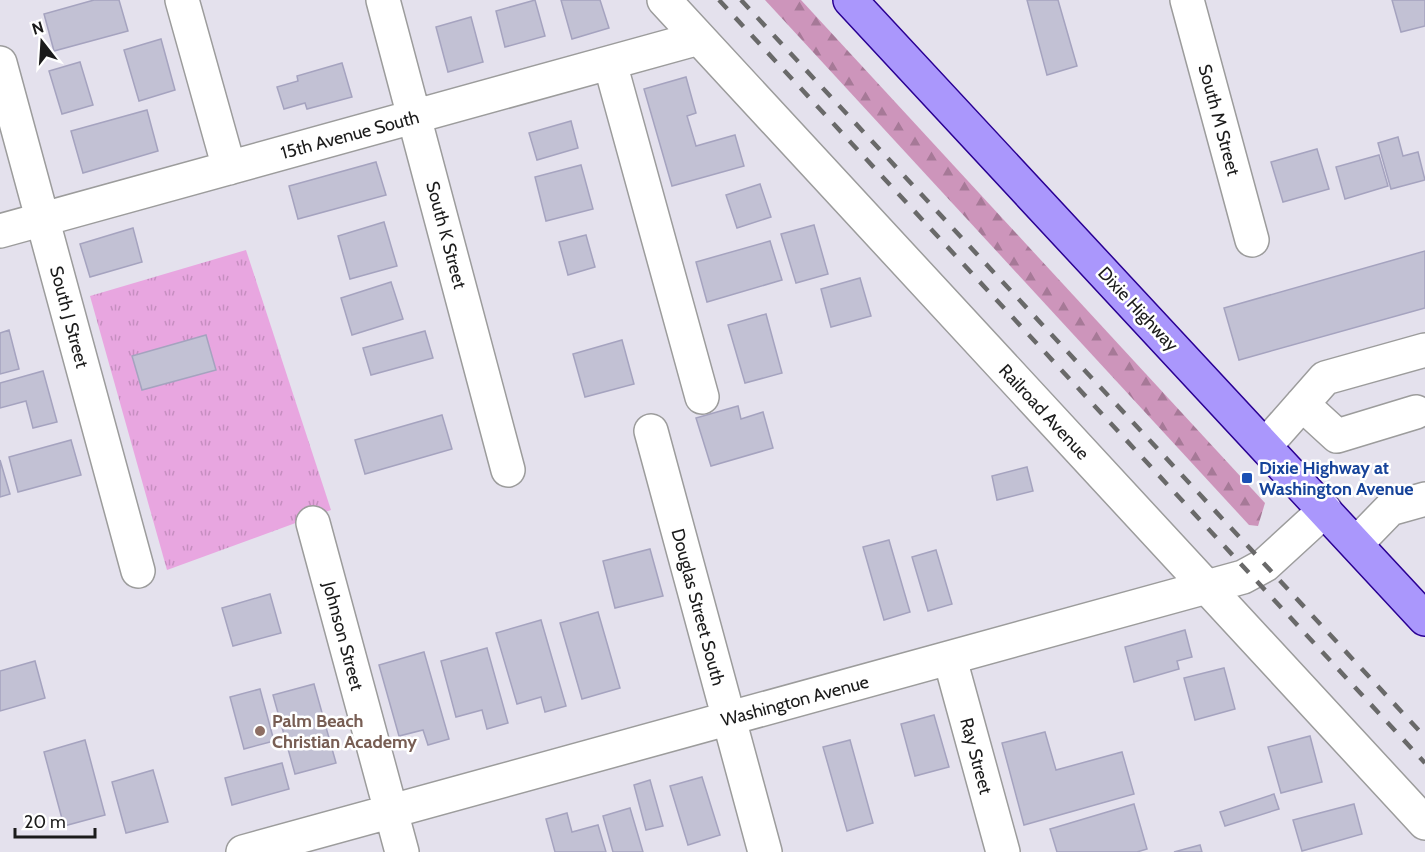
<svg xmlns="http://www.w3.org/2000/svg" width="1425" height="852" font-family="Cabin,sans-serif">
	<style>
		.grass { fill: url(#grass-tufts) }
		.forest { fill: url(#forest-firs) }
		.building { fill: #c2c1d4; stroke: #a5a3bf; stroke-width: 1.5 }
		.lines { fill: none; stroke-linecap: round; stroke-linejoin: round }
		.minor-casing { stroke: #9c9c9c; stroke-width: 36 }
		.major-casing { stroke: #2a0093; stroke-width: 36 }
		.minor { stroke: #fff; stroke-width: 33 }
		.major { stroke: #aa97fc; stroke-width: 33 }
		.rail { stroke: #696969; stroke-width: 4.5; stroke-dasharray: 12 12; stroke-linecap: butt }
		.transit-dot { fill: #1a4fb4; stroke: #fff; stroke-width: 2 }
		.education-dot { fill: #8d6e63; stroke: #fff; stroke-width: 2 }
		.labels { text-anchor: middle; stroke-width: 5; stroke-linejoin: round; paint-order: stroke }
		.street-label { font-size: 18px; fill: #1b1b1b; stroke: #fff }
		.transit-label { font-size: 18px; font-weight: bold; fill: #164399; stroke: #fff; text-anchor: start }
		.education-label { font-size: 18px; font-weight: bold; fill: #785e54; stroke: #fff; text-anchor: start }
	</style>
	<defs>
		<pattern id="grass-tufts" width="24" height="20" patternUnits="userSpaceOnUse" patternTransform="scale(1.5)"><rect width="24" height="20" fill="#e8a6e0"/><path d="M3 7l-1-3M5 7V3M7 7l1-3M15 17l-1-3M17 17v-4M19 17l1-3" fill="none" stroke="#c68ec0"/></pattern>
		<pattern id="forest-firs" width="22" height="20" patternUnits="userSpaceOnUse" patternTransform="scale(1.5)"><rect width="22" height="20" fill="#cd95bb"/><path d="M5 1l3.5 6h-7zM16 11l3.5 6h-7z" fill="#a67997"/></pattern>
	</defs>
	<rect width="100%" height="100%" fill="#e4e1ed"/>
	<path class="grass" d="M 246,250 L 331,510 L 167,570 L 90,296 Z"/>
	<path class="forest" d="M 765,0 L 801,0 L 1265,503 L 1258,526 L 1249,525 Z"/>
	<path class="building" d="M 94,0 L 119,0 L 128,31 L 54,51 L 44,14 Z
		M 535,0 L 545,36 L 505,47 L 496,11 Z
		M 561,0 L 600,0 L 609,28 L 572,39 Z
		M 1027,0 L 1058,0 L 1077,66 L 1047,75 Z
		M 1392,0 L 1425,0 L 1425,26 L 1401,32 Z
		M 471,17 L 483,62 L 448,72 L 436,27 Z
		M 161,39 L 175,90 L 139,101 L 124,50 Z
		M 80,62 L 93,105 L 62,114 L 49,71 Z
		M 342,63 L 352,97 L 307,109 L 305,103 L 284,109 L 277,87 L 298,81 L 297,76 Z
		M 686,77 L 696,113 L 687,116 L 696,146 L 735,135 L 744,166 L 672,186 L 644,89 Z
		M 147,110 L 158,151 L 83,173 L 71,131 Z
		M 571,121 L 578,148 L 537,160 L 529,133 Z
		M 1398,137 L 1403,156 L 1418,152 L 1425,180 L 1391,189 L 1378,143 Z
		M 1317,149 L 1329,189 L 1283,202 L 1271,162 Z
		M 1379,155 L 1388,186 L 1345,199 L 1336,167 Z
		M 376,162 L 386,195 L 298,219 L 289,186 Z
		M 581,165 L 593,209 L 546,221 L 535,177 Z
		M 760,184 L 771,217 L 737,228 L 726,195 Z
		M 384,222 L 397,266 L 350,279 L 338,236 Z
		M 814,225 L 828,274 L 796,283 L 781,234 Z
		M 133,228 L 142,262 L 90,277 L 80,244 Z
		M 586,235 L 595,267 L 568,275 L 559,242 Z
		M 770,241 L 782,280 L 707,302 L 696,262 Z
		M 1425,251 L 1425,308 L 1239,360 L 1224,308 Z
		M 860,278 L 871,316 L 831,327 L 821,289 Z
		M 391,282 L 403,319 L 352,335 L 341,298 Z
		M 766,314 L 782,373 L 745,383 L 728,325 Z
		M 9,330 L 19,369 L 0,374 L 0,333 Z
		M 425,331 L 433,358 L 371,375 L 363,348 Z
		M 206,335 L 216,370 L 142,390 L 132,356 Z
		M 622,340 L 634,384 L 585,397 L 573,354 Z
		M 43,371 L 57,422 L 33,428 L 26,401 L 0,408 L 0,383 Z
		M 738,406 L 741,419 L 763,412 L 773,448 L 711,466 L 696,418 Z
		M 442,415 L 452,449 L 365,474 L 355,440 Z
		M 71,440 L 81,475 L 18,492 L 9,457 Z
		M 0,460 L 10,494 L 0,497 Z
		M 1027,467 L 1033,491 L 997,500 L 992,476 Z
		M 889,540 L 910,612 L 884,620 L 863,547 Z
		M 650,549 L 663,596 L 615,608 L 603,561 Z
		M 936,550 L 952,604 L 928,611 L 912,557 Z
		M 270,594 L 281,633 L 233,646 L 222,608 Z
		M 598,612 L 620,688 L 582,699 L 560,623 Z
		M 541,620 L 566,706 L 545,712 L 541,697 L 517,704 L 496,633 Z
		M 1185,630 L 1192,657 L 1177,661 L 1179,669 L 1134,682 L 1125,647 Z
		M 487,648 L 508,723 L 487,729 L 482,710 L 456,717 L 441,661 Z
		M 424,652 L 449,739 L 428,745 L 423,730 L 399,736 L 379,665 Z
		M 35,661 L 45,698 L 0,711 L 0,671 Z
		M 1224,668 L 1235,709 L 1195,720 L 1184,678 Z
		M 314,684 L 336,763 L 295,774 L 273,695 Z
		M 260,689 L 274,741 L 244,749 L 230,697 Z
		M 934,715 L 949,767 L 915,776 L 901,724 Z
		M 1045,732 L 1056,770 L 1122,752 L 1134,794 L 1024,825 L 1002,743 Z
		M 1310,736 L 1322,782 L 1281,793 L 1268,747 Z
		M 85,740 L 105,815 L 64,826 L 44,752 Z
		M 850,740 L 873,823 L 847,831 L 823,747 Z
		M 282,763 L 289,789 L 232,805 L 225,778 Z
		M 153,770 L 168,822 L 126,833 L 112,782 Z
		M 702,777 L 720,835 L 688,845 L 670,786 Z
		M 650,780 L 663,826 L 646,830 L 634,785 Z
		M 1274,794 L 1279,809 L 1225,826 L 1220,812 Z
		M 1134,804 L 1147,849 L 1137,852 L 1057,852 L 1050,829 Z
		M 1354,804 L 1362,834 L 1302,851 L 1293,820 Z
		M 630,808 L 643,852 L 613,852 L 603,816 Z
		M 567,813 L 572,832 L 598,825 L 606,852 L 555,852 L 546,819 Z
		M 1200,845 L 1202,852 L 1174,852 Z"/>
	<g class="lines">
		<g class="minor-casing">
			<path id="minor" d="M 182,0 L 229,168
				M 383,0 L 508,470
				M 664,0 L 1425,823
				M 1187,0 L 1252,240
				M 0,63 L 138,571
				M 610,63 L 702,397
				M 0,231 L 699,38
				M 1302,404 L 1337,436 L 1416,412
				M 651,431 L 765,852
				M 1265,446 L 1325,378 L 1425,350
				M 313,523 L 402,852
				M 1356,544 L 1390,509 L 1425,499
				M 950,659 L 1003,852
				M 243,852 L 1243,577 L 1265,565 L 1325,510"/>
		</g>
		<g class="major-casing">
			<path id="major" d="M 850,0 L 1425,619"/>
		</g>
		<use href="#minor" class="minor"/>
		<use href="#major" class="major"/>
		<path class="rail" d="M 719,0 L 1425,763
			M 741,0 L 1425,737"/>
	</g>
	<rect class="transit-dot" x="1241" y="472" width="12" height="12" rx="3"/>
	<circle class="education-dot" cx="260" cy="731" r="6"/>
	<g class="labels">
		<g class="street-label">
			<text transform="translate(1219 120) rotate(75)" y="6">South M Street</text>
			<text transform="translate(350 135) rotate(-15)" y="6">15th Avenue South</text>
			<text transform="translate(446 235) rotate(75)" y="6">South K Street</text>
			<text transform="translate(1138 309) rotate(47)" y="6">Dixie Highway</text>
			<text transform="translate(69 317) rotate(75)" y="6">South J Street</text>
			<text transform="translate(1044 412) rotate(47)" y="6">Railroad Avenue</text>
			<text transform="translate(698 607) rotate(75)" y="6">Douglas Street South</text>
			<text transform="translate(343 636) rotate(75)" y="6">Johnson Street</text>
			<text transform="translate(795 701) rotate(-15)" y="6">Washington Avenue</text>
			<text transform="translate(976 756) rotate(75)" y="6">Ray Street</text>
		</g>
		<g class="transit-label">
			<text x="1259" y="474">Dixie Highway at<tspan x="1259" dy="21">Washington Avenue</tspan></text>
		</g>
		<g class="education-label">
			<text x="272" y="727">Palm Beach<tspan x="272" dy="21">Christian Academy</tspan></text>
		</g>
	</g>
	<g transform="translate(42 42) rotate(343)" stroke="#ffffff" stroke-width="4.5" paint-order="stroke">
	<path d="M0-4.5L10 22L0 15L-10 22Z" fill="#1b1b1b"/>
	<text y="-9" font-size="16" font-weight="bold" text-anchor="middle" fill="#1b1b1b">N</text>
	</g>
	<path d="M15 828v9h80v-9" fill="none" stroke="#1b1b1b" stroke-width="3"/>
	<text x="24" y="828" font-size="18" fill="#1b1b1b" stroke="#ffffff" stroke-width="4.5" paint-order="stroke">20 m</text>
</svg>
